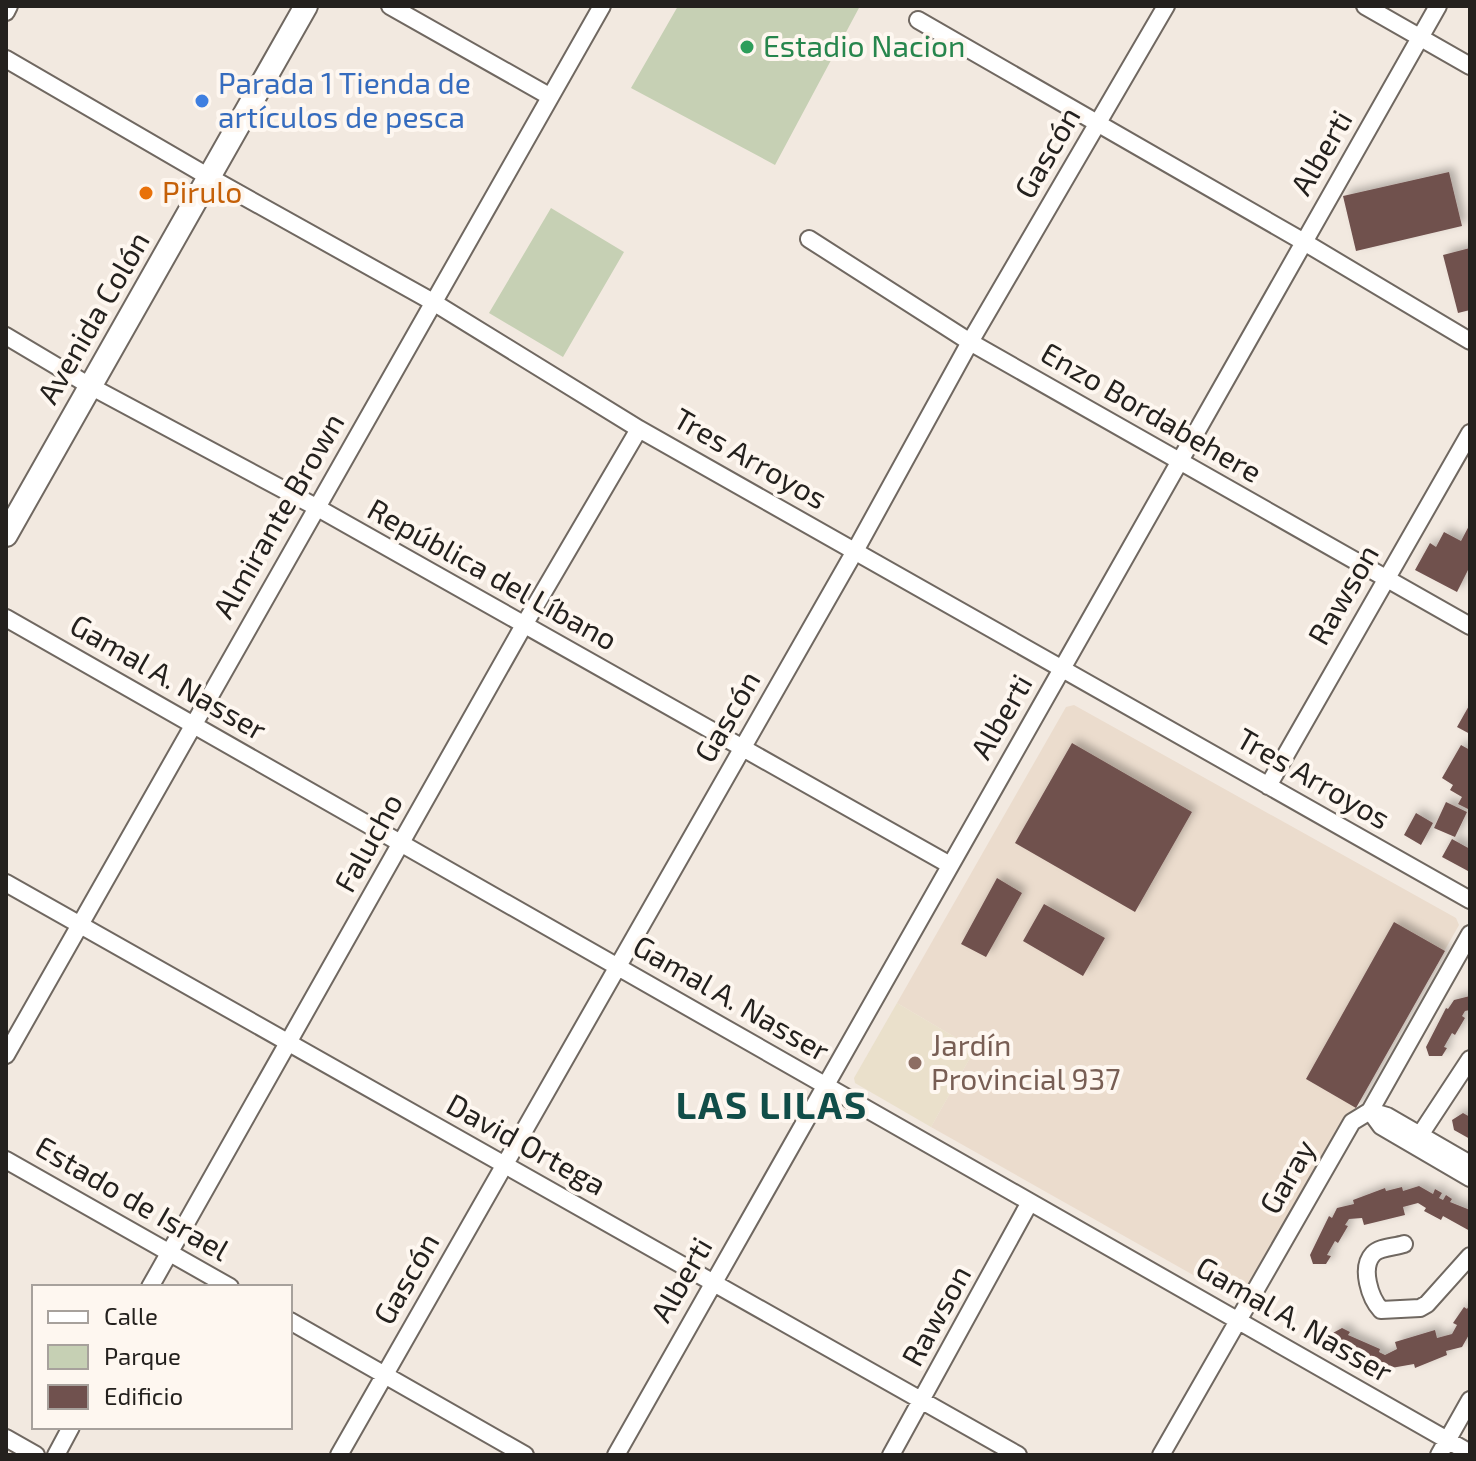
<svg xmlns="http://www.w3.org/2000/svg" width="1476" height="1461" font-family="'Exo 2',sans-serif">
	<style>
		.built { fill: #ebdccd }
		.education { fill: #eae0cb }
		.green { fill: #c6d0b4 }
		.building { fill: #70514e; filter: url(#shadow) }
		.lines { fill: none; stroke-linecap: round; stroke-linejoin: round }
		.street-casing { stroke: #706861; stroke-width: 20 }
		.secondary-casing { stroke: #706861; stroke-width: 26 }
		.street { stroke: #fff; stroke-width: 16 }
		.secondary { stroke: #fff; stroke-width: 22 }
		.leisure-dot { fill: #2e9e5b; stroke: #fef7f0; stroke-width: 3 }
		.shop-dot { fill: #3f7fe0; stroke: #fef7f0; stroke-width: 3 }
		.food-dot { fill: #e8710a; stroke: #fef7f0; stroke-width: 3 }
		.education-dot { fill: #8d6e63; stroke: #fef7f0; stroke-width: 3 }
		.labels { text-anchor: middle; stroke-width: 8; stroke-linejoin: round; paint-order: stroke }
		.leisure-label { font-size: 30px; fill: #27864d; stroke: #fef7f0; text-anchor: start }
		.shop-label { font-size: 30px; fill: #366cbe; stroke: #fef7f0; text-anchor: start }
		.street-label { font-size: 30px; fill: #24211e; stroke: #fef7f0 }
		.food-label { font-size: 30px; fill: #c56008; stroke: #fef7f0; text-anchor: start }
		.education-label { font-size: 30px; fill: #785e54; stroke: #fef7f0; text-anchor: start }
		.district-label { font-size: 38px; font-weight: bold; letter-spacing: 2px; fill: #114d48; stroke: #fef7f0 }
	</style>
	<defs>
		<filter id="shadow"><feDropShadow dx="5" dy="-5" stdDeviation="4" flood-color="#0004"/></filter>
	</defs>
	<rect width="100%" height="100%" fill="#f2e9e0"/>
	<path class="built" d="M 1074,705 L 1456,918 L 1459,925 L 1353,1113 L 1350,1112 L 1241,1302 L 931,1127 L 975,1049 L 897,1003 L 1066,707 Z"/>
	<path class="education" d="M 897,1003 L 975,1049 L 931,1127 L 855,1083 L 854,1078 Z"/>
	<path class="green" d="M 678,6 L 860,6 L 775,165 L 631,88 Z
		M 551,208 L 624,252 L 563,357 L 489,313 Z"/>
	<path class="building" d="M 1449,172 L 1462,226 L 1356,251 L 1343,196 Z
		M 1470,248 L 1470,310 L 1458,313 L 1443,255 Z
		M 1470,524 L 1470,566 L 1457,592 L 1415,570 L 1430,543 L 1436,547 L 1444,532 L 1461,541 Z
		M 1470,704 L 1470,734 L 1457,727 Z
		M 1072,743 L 1192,812 L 1135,912 L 1015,843 Z
		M 1461,745 L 1470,750 L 1470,810 L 1458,804 L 1462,797 L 1450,790 L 1453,785 L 1442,778 Z
		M 1446,802 L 1467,812 L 1455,837 L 1434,828 Z
		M 1416,813 L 1433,823 L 1421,845 L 1404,835 Z
		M 1452,839 L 1470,849 L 1468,871 L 1442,857 Z
		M 997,878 L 1022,893 L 986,957 L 961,944 Z
		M 1044,904 L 1105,938 L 1083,976 L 1023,941 Z
		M 1394,922 L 1445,951 L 1356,1108 L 1306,1079 Z
		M 1470,996 L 1470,1010 L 1465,1011 L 1462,1016 L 1465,1018 L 1455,1035 L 1452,1033 L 1444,1047 L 1447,1048 L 1442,1056 L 1429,1056 L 1426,1047 L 1446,1008 L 1448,1009 L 1454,1000 Z
		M 1463,1113 L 1470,1117 L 1470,1139 L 1454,1130 L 1452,1120 Z
		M 1419,1186 L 1433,1194 L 1435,1189 L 1442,1193 L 1439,1198 L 1443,1200 L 1446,1195 L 1452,1199 L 1450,1202 L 1470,1210 L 1470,1231 L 1443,1216 L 1441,1220 L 1424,1211 L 1426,1208 L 1418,1203 L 1403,1207 L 1405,1215 L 1364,1225 L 1362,1218 L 1349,1219 L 1345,1225 L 1348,1226 L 1338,1243 L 1335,1241 L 1327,1255 L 1331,1256 L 1326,1264 L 1313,1264 L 1310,1255 L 1329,1216 L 1332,1218 L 1337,1208 L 1354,1204 L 1353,1200 L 1385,1188 L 1386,1191 L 1402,1187 L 1403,1191 Z
		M 1470,1304 L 1470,1333 L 1462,1347 L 1446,1351 L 1447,1355 L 1415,1368 L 1414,1364 L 1380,1370 L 1371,1365 L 1370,1367 L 1333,1344 L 1331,1334 L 1342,1328 L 1350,1332 L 1348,1335 L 1380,1349 L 1379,1352 L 1385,1355 L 1397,1349 L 1395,1342 L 1435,1330 L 1437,1338 L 1452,1334 L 1457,1325 L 1453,1323 L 1464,1307 L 1467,1309 Z"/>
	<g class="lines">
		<g class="street-casing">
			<path id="street" d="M 390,6 L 549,96
				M 1365,6 L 1470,66
				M 6,12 L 9,6
				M 918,20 L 1304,242 L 1470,341
				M 6,59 L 209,177 L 433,302 L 639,429 L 1470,900
				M 809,239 L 970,342 L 1470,626
				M 6,336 L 90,386 L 316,507 L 950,865
				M 6,618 L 1470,1453
				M 1268,786 L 1470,433
				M 6,883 L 1018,1455
				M 6,1055 L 602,6
				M 1370,1111 L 1381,1126 L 1470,1178
				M 1370,1111 L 1387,1116 L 1470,1164
				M 1414,1139 L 1420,1135 L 1470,1059
				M 6,1160 L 230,1287
				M 1404,1244 C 1395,1247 1379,1247 1373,1254 C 1360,1268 1370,1298 1381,1310 L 1420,1308 L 1427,1304 L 1470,1256
				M 150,1287 L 524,625 L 639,429
				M 290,1321 L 525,1455
				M 6,1438 L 36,1455
				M 56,1455 L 71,1427
				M 339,1455 L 855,551 L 970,342 L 1166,6
				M 616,1455 L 1438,6
				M 891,1455 L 1030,1202
				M 1161,1455 L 1352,1122 L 1370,1111 L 1470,934
				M 1439,1455 L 1470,1400"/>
		</g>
		<g class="secondary-casing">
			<path id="secondary" d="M 6,535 L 306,6"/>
		</g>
		<use href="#street" class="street"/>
		<use href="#secondary" class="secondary"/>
	</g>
	<circle class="leisure-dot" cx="747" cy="47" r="8"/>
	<circle class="shop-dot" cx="202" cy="101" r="8"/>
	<circle class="food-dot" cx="146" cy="193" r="8"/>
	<circle class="education-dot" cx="915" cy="1063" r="8"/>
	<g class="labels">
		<g class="leisure-label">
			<text x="763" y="57">Estadio Nacion</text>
		</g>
		<g class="shop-label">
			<text x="218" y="94">Parada 1 Tienda de<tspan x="218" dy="34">artículos de pesca</tspan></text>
		</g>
		<g class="street-label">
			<text transform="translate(1048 153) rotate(-60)" y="10">Gascón</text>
			<text transform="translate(1322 153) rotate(-60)" y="10">Alberti</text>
			<text transform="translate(94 318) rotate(-60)" y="10">Avenida Colón</text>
			<text transform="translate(1151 413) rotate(30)" y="10">Enzo Bordabehere</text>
			<text transform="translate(750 459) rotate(30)" y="10">Tres Arroyos</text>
			<text transform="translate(279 516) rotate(-60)" y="10">Almirante Brown</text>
			<text transform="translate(492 575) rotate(29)" y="10">República del Líbano</text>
			<text transform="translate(1344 595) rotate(-60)" y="10">Rawson</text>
			<text transform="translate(168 678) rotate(30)" y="10">Gamal A. Nasser</text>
			<text transform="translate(728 717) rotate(-60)" y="10">Gascón</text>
			<text transform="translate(1002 717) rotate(-60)" y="10">Alberti</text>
			<text transform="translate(1313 779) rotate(30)" y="10">Tres Arroyos</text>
			<text transform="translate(369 843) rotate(-61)" y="10">Falucho</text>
			<text transform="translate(731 999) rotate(30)" y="10">Gamal A. Nasser</text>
			<text transform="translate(526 1145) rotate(29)" y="10">David Ortega</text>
			<text transform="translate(1288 1177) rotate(-60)" y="10">Garay</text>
			<text transform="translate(132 1199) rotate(30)" y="10">Estado de Israel</text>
			<text transform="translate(407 1279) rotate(-60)" y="10">Gascón</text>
			<text transform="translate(682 1280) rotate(-60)" y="10">Alberti</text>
			<text transform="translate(937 1316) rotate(-61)" y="10">Rawson</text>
			<text transform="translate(1294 1320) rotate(30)" y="10">Gamal A. Nasser</text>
		</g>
		<g class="food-label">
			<text x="162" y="203">Pirulo</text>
		</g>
		<g class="education-label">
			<text x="931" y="1056">Jardín<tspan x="931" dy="34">Provincial 937</tspan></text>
		</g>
		<g class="district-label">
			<text x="772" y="1119">LAS LILAS</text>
		</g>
	</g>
	<rect width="1476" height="1461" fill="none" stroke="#24211e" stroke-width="16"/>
	<rect x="32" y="1285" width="260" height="144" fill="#fef7f0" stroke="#a7a19c" stroke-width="2"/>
	<rect x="48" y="1311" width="40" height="12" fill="#ffffff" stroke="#a7a19c" stroke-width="2"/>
	<text x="104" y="1325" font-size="24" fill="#24211e">Calle</text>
	<rect x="48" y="1345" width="40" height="24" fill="#c6d0b4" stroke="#a7a19c" stroke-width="2"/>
	<text x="104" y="1365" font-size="24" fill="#24211e">Parque</text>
	<rect x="48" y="1385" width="40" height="24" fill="#70514e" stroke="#a7a19c" stroke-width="2"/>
	<text x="104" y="1405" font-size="24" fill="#24211e">Edificio</text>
</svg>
